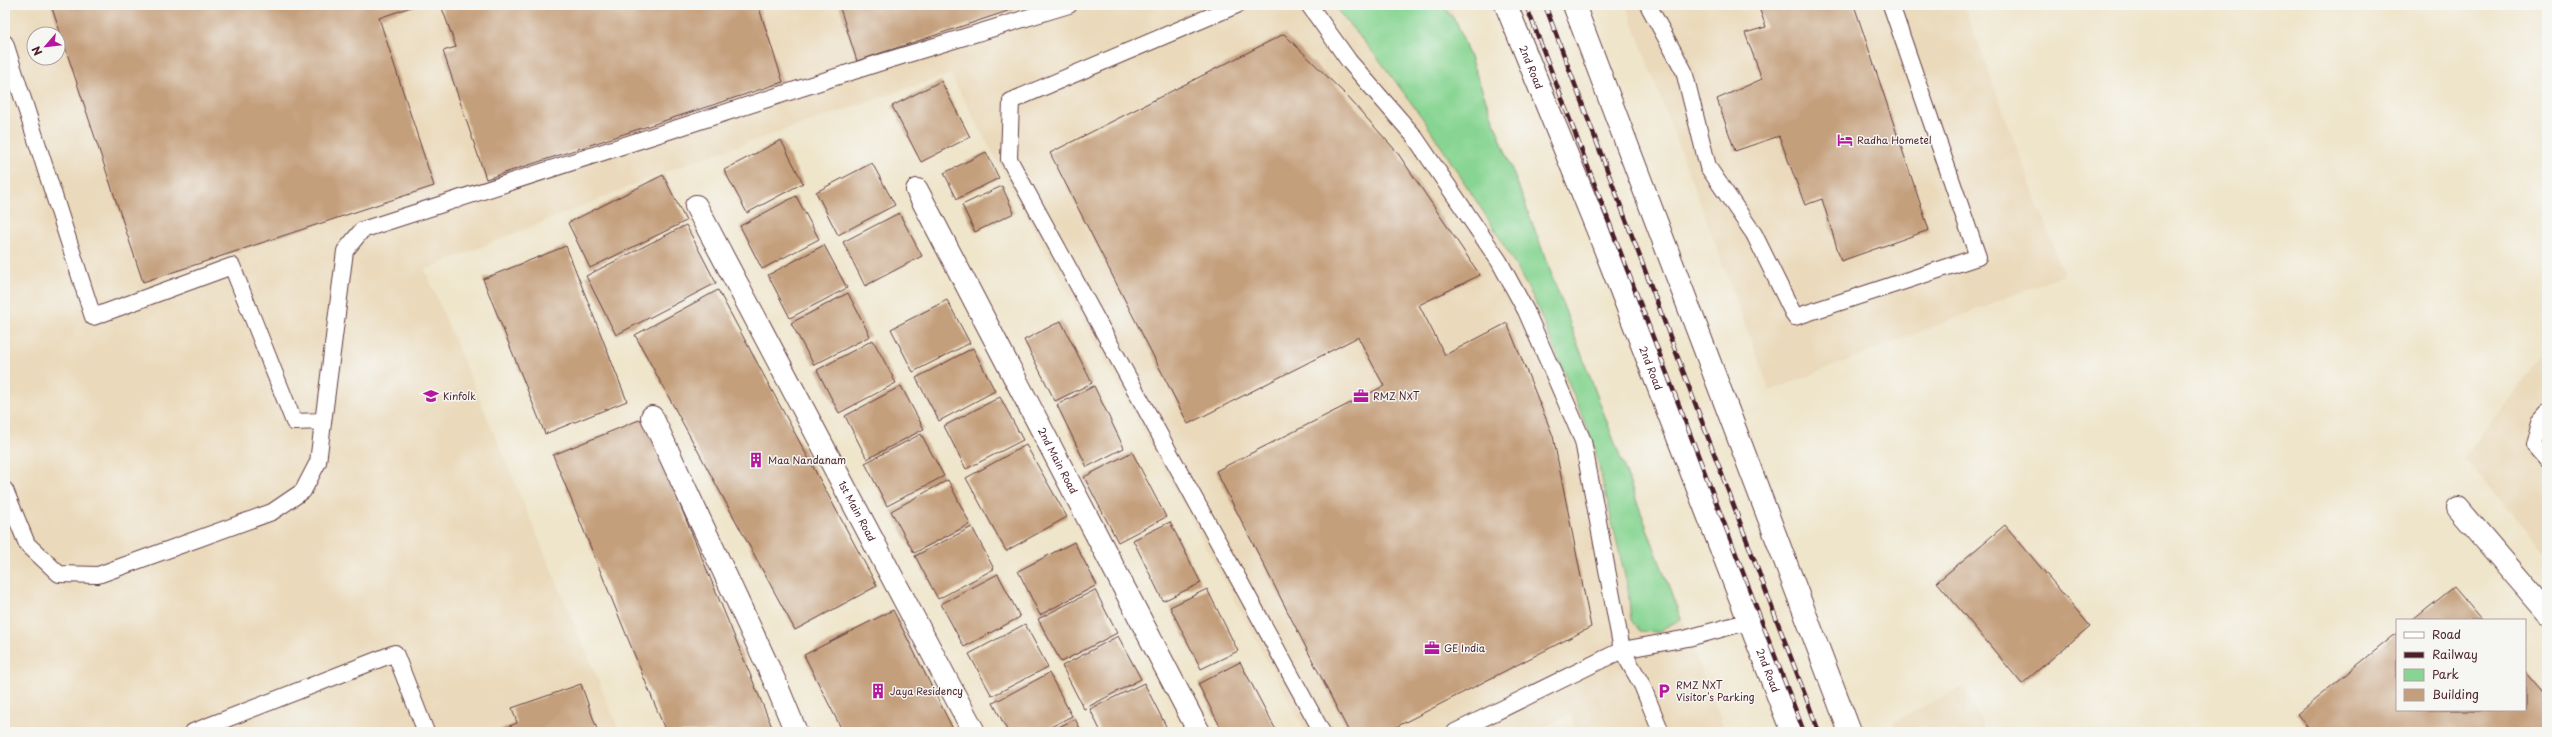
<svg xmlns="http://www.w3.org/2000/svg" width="2552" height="737" font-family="'Playpen Sans',sans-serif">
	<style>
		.built { fill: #ead9ba; fill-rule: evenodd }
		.green { fill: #88d593; stroke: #697a5f }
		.building { fill: #c49f7c }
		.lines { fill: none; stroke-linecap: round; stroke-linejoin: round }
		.service-casing { stroke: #633d43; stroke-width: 18 }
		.minor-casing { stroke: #633d43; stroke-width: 24 }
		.primary-casing { stroke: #633d43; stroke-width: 24 }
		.service { stroke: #fff; stroke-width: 16 }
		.minor { stroke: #fff; stroke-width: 22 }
		.primary { stroke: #fff; stroke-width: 22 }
		.rail-casing { stroke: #4a1f2b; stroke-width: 4.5 }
		.rail { stroke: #f6f6f2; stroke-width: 3; stroke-dasharray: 9; stroke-linecap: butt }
		.labels { text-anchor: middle; stroke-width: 3; stroke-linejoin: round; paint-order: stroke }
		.street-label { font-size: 10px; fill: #4a1f2b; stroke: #f6f6f2 }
		.poi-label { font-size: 10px; fill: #4a1f2b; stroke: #f6f6f2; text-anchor: start }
	</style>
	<rect width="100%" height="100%" fill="#f6f6f2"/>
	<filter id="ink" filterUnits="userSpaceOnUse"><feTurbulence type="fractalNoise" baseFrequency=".025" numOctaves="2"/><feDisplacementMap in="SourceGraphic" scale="8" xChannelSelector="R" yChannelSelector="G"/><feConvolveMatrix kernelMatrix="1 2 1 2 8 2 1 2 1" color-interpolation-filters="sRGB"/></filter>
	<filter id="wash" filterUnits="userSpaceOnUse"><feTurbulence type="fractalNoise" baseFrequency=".012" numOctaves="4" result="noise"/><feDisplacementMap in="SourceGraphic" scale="16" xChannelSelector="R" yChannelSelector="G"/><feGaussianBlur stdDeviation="0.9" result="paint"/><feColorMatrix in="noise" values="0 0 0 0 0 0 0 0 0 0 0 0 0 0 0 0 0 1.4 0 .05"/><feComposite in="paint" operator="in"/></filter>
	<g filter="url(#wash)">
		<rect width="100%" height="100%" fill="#efe5cb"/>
		<path class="built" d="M 5,5 L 1450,5 L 1725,732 L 1576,732 L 1571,713 L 1535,732 L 1306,732 L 950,74 L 685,164 L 425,270 L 620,732 L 5,732 L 5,725 L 8,723 L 5,716 ZM 34,34 L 58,34 L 58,58 L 34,58 Z
			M 1626,5 L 1964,5 L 2064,275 L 1770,391 Z
			M 2547,346 L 2547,553 L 2464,459 Z
			M 1965,686 L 1985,732 L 1897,732 L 1893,722 Z"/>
		<path class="green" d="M 1333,5 L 1442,5 L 1457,23 L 1681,619 L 1657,632 L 1640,631 L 1631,620 L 1628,589 L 1594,445 L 1534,299 L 1499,236 L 1424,120 L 1381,62 Z"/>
		<g id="blocks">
			<path class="building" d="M 51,5 L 417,5 L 379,18 L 434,186 L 143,282 Z
				M 441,5 L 758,5 L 783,82 L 486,179 L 443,51 L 456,47 Z
				M 839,5 L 1026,5 L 857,61 Z
				M 1758,5 L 1854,5 L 1929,230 L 1841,261 L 1822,199 L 1805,205 L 1779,136 L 1735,151 L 1717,99 L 1762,79 L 1745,33 L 1766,27 Z
				M 1284,34 L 1346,95 L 1397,152 L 1480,275 L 1419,305 L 1445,355 L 1507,323 L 1553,436 L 1591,627 L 1386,732 L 1349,732 L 1216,471 L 1384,386 L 1358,337 L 1188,424 L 1050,153 Z
				M 941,81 L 970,137 L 921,162 L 892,106 Z
				M 781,140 L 803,183 L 747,213 L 724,170 Z
				M 986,152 L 999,178 L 957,199 L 944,173 Z
				M 872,163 L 895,205 L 838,235 L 816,192 Z
				M 663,175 L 686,221 L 590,268 L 568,223 Z
				M 1002,186 L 1014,213 L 975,232 L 962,205 Z
				M 796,196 L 819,239 L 762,269 L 740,226 Z
				M 899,213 L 922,256 L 865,286 L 843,242 Z
				M 686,225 L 716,283 L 616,335 L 586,276 Z
				M 824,245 L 847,288 L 790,318 L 768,275 Z
				M 566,246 L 627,401 L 545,434 L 483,279 Z
				M 718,290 L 877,586 L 795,630 L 635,335 Z
				M 848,293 L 870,336 L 814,365 L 791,323 Z
				M 947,300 L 970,343 L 913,372 L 891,329 Z
				M 1061,321 L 1092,383 L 1055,401 L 1024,340 Z
				M 873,340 L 896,383 L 839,413 L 817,370 Z
				M 973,348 L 995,391 L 939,421 L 916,378 Z
				M 901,386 L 924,429 L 867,459 L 845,416 Z
				M 1094,386 L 1124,448 L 1087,467 L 1057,405 Z
				M 1000,397 L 1023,440 L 966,469 L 944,426 Z
				M 644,418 L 774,732 L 666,732 L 553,455 Z
				M 921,434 L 944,476 L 887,506 L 865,463 Z
				M 1026,445 L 1067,517 L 1006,551 L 966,478 Z
				M 1132,452 L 1166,517 L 1118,542 L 1084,477 Z
				M 948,480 L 970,524 L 914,553 L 891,511 Z
				M 1170,522 L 1201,583 L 1163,601 L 1133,540 Z
				M 2005,525 L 2090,626 L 2022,684 L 1937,582 Z
				M 972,527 L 994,569 L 938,599 L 915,556 Z
				M 1074,542 L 1097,585 L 1040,615 L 1018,571 Z
				M 998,574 L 1020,617 L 964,647 L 941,604 Z
				M 2454,587 L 2482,620 L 2413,620 Z
				M 1207,589 L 1238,651 L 1201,669 L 1170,607 Z
				M 1095,590 L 1117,633 L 1061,662 L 1038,619 Z
				M 893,610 L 952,727 L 942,732 L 843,732 L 804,655 Z
				M 1025,624 L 1048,667 L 992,696 L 969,654 Z
				M 2397,633 L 2397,710 L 2525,710 L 2525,671 L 2547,697 L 2547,732 L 2311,732 L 2297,714 Z
				M 1118,636 L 1141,679 L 1084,709 L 1062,666 Z
				M 1240,662 L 1277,732 L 1223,732 L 1198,684 Z
				M 1049,673 L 1072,716 L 1041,732 L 1008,732 L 993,703 Z
				M 1144,683 L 1169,732 L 1101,732 L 1090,709 Z
				M 581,684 L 598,732 L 494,732 L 517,723 L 512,708 Z
				M 1075,719 L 1082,732 L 1049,732 Z"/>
		</g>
	</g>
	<g filter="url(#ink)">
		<use href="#blocks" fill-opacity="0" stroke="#633d43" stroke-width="1"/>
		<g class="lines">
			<g class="service-casing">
				<path id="service" d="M 1237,5 L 1011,101 L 1009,159 L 1322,732
					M 1309,5 L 1349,61 L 1414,136 L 1499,261 L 1526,311 L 1583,441 L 1622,650 L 1642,685 L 1661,732
					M 1648,5 L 1684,71 L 1708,167 L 1754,234 L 1795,317 L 1978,257 L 1891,5
					M 5,43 L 93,317 L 232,266 L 294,422 L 323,421
					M 2547,414 L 2540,422 L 2534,445 L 2547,460
					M 5,490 L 27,544 L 59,574 L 98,575 L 272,512 L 303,491 L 318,462 L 345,251 L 362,230 L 879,63 L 1069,5
					M 193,732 L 395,653 L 426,732
					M 1455,732 L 1622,650 L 1688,638 L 1750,621"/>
			</g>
			<g class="minor-casing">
				<g id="minor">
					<path id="s1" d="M 917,190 L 1199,732"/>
					<path id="s2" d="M 696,206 L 974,732"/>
					<path d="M 652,417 L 776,684 L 796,732"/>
					<path d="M 2458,508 L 2547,612"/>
				</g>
			</g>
			<g class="primary-casing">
				<g id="primary">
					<path id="s3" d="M 1506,5 L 1598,231 L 1792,732"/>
					<path d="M 1574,5 L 1850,732"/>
				</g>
			</g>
			<use href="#service" class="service"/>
			<use href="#minor" class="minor"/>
			<use href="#primary" class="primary"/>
			<g class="rail-casing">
				<path id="rail" d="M 1526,5 L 1804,732
					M 1545,5 L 1819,732"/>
			</g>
			<use href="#rail" class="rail"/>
		</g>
	</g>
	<defs>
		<g id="hotel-bare" transform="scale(1.2)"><path d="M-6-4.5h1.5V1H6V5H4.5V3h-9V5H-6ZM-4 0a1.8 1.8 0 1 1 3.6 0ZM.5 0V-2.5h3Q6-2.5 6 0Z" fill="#b5179e" stroke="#f6f6f2" stroke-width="2.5" paint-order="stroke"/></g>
		<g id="school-bare" transform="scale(1.2)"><path d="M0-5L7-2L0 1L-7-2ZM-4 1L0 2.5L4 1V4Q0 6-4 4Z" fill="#b5179e" stroke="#f6f6f2" stroke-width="2.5" paint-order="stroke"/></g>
		<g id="office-bare" transform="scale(1.2)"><path d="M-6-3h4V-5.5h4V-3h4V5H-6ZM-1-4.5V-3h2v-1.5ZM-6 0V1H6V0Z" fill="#b5179e" stroke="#f6f6f2" stroke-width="2.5" paint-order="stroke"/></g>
		<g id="building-bare" transform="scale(1.2)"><path d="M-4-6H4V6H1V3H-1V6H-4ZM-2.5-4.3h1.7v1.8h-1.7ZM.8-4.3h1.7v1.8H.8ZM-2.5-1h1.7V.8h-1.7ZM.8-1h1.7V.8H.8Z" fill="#b5179e" stroke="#f6f6f2" stroke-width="2.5" paint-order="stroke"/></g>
		<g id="parking-bare" transform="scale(1.2)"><path d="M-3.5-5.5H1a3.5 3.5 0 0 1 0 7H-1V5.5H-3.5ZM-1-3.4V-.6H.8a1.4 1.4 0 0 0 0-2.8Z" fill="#b5179e" stroke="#f6f6f2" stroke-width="2.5" paint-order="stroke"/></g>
	</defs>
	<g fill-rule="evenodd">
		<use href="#hotel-bare" x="1845" y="140"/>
		<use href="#school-bare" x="431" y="396"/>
		<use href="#office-bare" x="1361" y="396"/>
		<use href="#building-bare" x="756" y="460"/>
		<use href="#office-bare" x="1432" y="648"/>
		<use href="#building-bare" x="878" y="691"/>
		<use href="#parking-bare" x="1664" y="691"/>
	</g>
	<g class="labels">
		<g class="street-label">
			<text dy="4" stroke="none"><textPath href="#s3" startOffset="67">2nd Road</textPath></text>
			<text dy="4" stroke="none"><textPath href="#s3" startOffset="391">2nd Road</textPath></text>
			<text dy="4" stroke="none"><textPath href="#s1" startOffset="305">2nd Main Road</textPath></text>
			<text dy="4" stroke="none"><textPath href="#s2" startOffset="345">1st Main Road</textPath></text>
			<text dy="4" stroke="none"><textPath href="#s3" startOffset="715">2nd Road</textPath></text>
		</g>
		<g class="poi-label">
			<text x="1857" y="144">Radha Hometel</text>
			<text x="443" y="400">Kinfolk</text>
			<text x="1373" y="400">RMZ NXT</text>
			<text x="768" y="464">Maa Nandanam</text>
			<text x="1444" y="652">GE India</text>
			<text x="1676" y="689">RMZ NXT<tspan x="1676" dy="12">Visitor's Parking</tspan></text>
			<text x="890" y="695">Jaya Residency</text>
		</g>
	</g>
	<rect width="2552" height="737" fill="none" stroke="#f6f6f2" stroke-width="20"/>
	<rect x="2396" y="619" width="130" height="92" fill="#f6f6f2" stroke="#b1a0a2"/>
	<rect x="2404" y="632" width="20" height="6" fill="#ffffff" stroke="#b1a0a2"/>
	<text x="2432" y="639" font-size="12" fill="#4a1f2b">Road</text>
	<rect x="2404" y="652" width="20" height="6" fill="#4a1f2b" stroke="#b1a0a2"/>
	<text x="2432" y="659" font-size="12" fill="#4a1f2b">Railway</text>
	<rect x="2404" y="669" width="20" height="12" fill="#88d593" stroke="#b1a0a2"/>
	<text x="2432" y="679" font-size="12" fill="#4a1f2b">Park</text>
	<rect x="2404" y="689" width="20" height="12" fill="#c49f7c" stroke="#b1a0a2"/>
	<text x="2432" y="699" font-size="12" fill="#4a1f2b">Building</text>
	<g transform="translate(46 46) rotate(242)"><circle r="19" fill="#f6f6f2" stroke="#b1a0a2"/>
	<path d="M0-3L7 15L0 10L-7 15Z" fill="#b5179e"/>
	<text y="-6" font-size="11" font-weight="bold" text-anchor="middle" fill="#4a1f2b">N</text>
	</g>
</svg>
